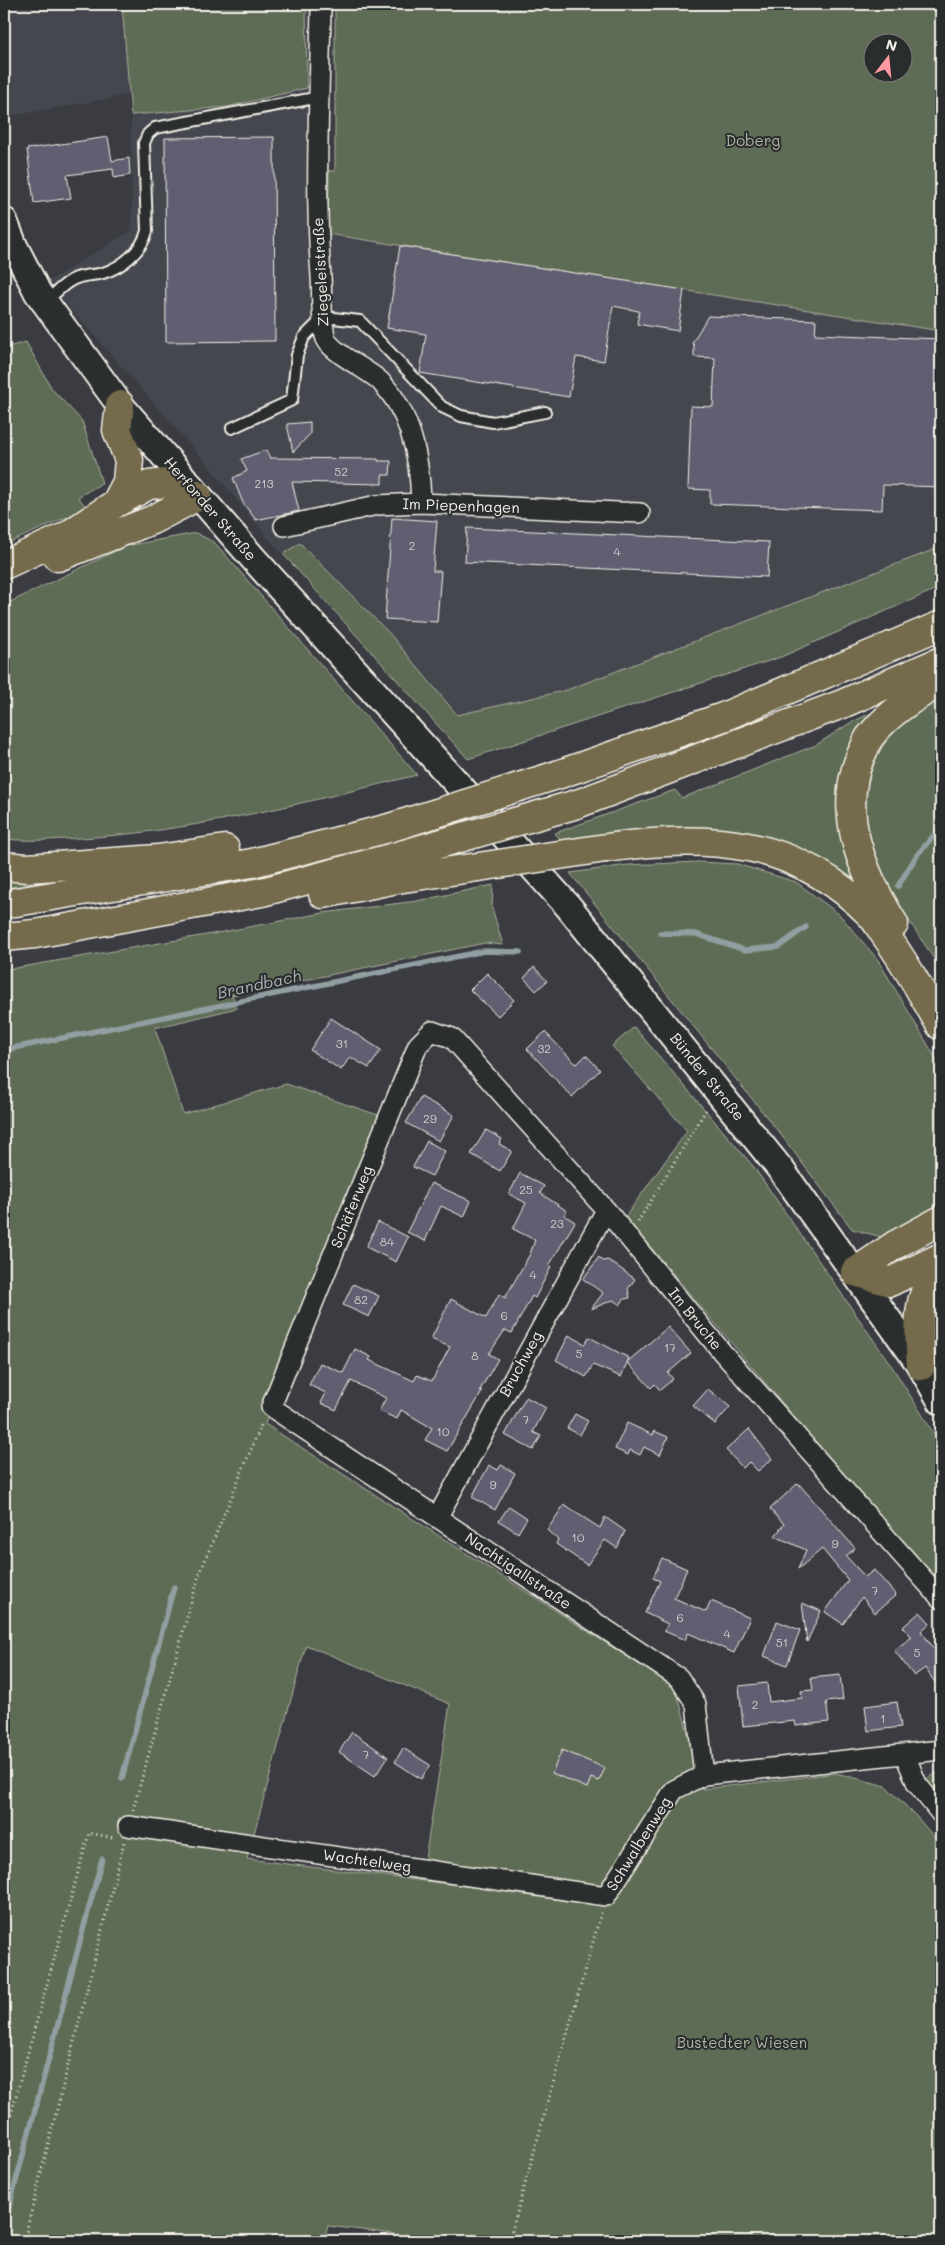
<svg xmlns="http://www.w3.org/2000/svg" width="945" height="2245" font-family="Mali,sans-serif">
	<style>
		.built { fill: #454650 }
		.green { fill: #5f6c54; stroke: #aaae9e; fill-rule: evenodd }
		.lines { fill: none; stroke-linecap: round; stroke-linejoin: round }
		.stream { stroke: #919fa2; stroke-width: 5.5 }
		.building { fill: #5f5f71; stroke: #f4f1e8 }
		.lane-casing { stroke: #f4f1e8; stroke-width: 14 }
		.street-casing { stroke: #f4f1e8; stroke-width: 22 }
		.secondary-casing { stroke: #f4f1e8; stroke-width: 30 }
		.highway-casing { stroke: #f4f1e8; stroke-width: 31 }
		.path { stroke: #f4f1e8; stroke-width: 3; stroke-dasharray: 1 4; stroke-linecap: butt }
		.lane { stroke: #2a2d2e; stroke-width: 10 }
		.street { stroke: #2a2d2e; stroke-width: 19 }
		.secondary { stroke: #2a2d2e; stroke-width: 26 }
		.highway { stroke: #756b4b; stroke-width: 28 }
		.highway-bridge-casing { stroke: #f4f1e8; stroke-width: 31; stroke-linecap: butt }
		.highway-bridge { stroke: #756b4b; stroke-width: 28 }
		.labels { text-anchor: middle; stroke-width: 4; stroke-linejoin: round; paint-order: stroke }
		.number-label { font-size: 12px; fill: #cfccca }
		.park-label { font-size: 15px; fill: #b1b5a5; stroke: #2a2d2e }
		.street-label { font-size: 15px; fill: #f4f1e8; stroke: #2a2d2e }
		.water-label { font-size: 16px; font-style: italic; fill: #aab4b4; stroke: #2a2d2e }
	</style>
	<rect width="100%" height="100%" fill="#3a3c42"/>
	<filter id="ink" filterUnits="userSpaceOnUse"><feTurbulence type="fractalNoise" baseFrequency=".02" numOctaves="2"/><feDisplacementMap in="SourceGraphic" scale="10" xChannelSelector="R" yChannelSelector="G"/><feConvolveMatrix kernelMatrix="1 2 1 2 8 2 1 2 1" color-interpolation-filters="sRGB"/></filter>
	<g filter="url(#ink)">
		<path class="built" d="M 4,4 L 122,4 L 129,95 L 4,117 Z
			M 306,4 L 331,4 L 328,234 L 941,331 L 941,547 L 567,690 L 457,715 L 389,633 L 300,543 L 283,554 L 266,536 L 209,466 L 47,282 L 132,230 L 131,115 L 227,107 L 307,25 Z"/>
		<path class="green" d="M 122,4 L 306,4 L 307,88 L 227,107 L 131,115 Z
			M 335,4 L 941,4 L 941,331 L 328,234 L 329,171 L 335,171 ZM 872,42 L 902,42 L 902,72 L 872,72 Z
			M 26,342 L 52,389 L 82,421 L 102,483 L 78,497 L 87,508 L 4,545 L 4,348 Z
			M 196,533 L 215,543 L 417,775 C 311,801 204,829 95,837 C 64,839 35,842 4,839 L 4,605 L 126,546 Z
			M 300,543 L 389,633 L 457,715 L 567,690 L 941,547 L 941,587 L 781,657 L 468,759 L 283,554 Z
			M 941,700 L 941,970 C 902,907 841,836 876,759 C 883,744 894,728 908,717 C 917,710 931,705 941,700 Z
			M 886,706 L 858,742 L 871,900 L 799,854 L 563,843 L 555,833 L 675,790 L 682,798 L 816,745 L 850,723 Z
			M 698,862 L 737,864 L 796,882 L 839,914 L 878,960 L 941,1067 L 941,1207 L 885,1238 L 852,1229 L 781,1135 L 570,873 L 628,865 Z
			M 67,876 L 68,880 L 4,888 L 4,877 Z
			M 493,885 L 492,908 L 503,945 L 485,943 L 232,995 L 237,1008 L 155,1028 L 183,1114 L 286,1084 L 381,1116 L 265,1424 L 676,1688 L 703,1789 L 836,1773 L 886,1786 L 916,1816 L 941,1845 L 941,2241 L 396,2241 L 395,2234 L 328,2226 L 323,2241 L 4,2241 L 4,970 L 212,934 L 323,913 L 417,901 ZM 306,1645 L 450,1704 L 424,1865 L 593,1902 L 247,1859 Z
			M 634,1027 L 753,1166 L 893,1368 L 941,1445 L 941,1591 L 625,1217 L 687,1131 L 612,1046 Z
			M 941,1291 L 941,1343 C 931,1327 933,1308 941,1291 Z
			M 941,1771 L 941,1800 L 926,1779 Z"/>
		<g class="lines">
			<path class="stream" d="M 898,886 L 917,855 L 941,827
				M 660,933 L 696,934 L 745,950 L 778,947 L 806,927
				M 4,1050 L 484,951 L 520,952
				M 122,1778 L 174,1587
				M 4,2226 L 102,1859"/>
		</g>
		<path class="building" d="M 108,137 L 112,161 L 129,158 L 130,175 L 114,178 L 113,169 L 67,175 L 71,198 L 34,203 L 27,149 Z
			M 274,137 L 275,341 L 166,342 L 165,138 Z
			M 400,246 L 684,290 L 678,331 L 637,324 L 639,311 L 613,306 L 604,361 L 576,357 L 569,397 L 420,373 L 426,334 L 387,328 Z
			M 708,316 L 816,320 L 815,334 L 941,339 L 941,487 L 883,485 L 882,510 L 710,504 L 710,490 L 688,489 L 691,406 L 713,407 L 715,358 L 694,357 L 694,345 L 692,343 Z
			M 310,422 L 310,434 L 293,452 L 287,424 Z
			M 266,450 L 270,458 L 378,459 L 378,461 L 391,461 L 390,475 L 382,475 L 382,484 L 292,482 L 299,511 L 256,520 L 243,503 L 233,478 L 247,471 L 241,459 Z
			M 392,518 L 437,521 L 433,571 L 441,571 L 437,622 L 385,619 Z
			M 467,528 L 769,542 L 767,577 L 465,562 Z
			M 534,967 L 547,981 L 536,991 L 524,978 Z
			M 487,973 L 514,1000 L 498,1016 L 470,990 Z
			M 331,1018 L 381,1050 L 369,1068 L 350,1057 L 341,1070 L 310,1050 Z
			M 545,1032 L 574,1062 L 577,1064 L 586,1055 L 600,1070 L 572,1097 L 527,1049 Z
			M 421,1097 L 454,1115 L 439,1141 L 406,1123 Z
			M 486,1130 L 502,1139 L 499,1144 L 512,1151 L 500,1171 L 471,1154 Z
			M 427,1141 L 445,1151 L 432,1176 L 413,1167 Z
			M 520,1173 L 544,1186 L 540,1193 L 567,1211 L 564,1215 L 575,1222 L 549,1266 L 551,1267 L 535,1298 L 532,1296 L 512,1333 L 505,1330 L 489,1354 L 498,1359 L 480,1390 L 482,1392 L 447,1451 L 425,1440 L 432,1428 L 401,1410 L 397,1419 L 379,1411 L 386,1398 L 351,1381 L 336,1410 L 321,1403 L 326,1393 L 309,1385 L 320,1363 L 343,1373 L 355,1349 L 371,1357 L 369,1360 L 414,1381 L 417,1375 L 432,1381 L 450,1347 L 431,1339 L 451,1299 L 486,1318 L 499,1294 L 505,1298 L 530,1254 L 535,1240 L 513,1229 L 526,1203 L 509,1194 Z
			M 431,1183 L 471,1201 L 464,1217 L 441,1206 L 425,1241 L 407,1232 Z
			M 378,1222 L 408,1237 L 396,1262 L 366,1247 Z
			M 599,1257 L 603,1261 L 608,1260 L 635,1279 L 628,1289 L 630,1298 L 624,1299 L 620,1305 L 613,1300 L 591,1309 L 603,1293 L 583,1279 Z
			M 353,1284 L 379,1296 L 369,1317 L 343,1305 Z
			M 668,1327 L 691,1353 L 668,1373 L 673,1379 L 660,1390 L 655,1384 L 651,1388 L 627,1362 Z
			M 569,1335 L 585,1344 L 589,1337 L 629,1358 L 621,1377 L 593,1365 L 586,1377 L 556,1360 Z
			M 708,1389 L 730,1407 L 715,1424 L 693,1406 Z
			M 526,1397 L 546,1408 L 533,1432 L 541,1436 L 533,1450 L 505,1435 Z
			M 575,1414 L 588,1421 L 580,1435 L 567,1428 Z
			M 627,1423 L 653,1435 L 654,1431 L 668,1437 L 660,1455 L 644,1447 L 640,1455 L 630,1450 L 628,1455 L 615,1449 Z
			M 749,1429 L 772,1459 L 758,1471 L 749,1462 L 743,1468 L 726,1450 Z
			M 489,1465 L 498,1470 L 501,1465 L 515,1473 L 495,1510 L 472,1497 Z
			M 798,1483 L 855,1548 L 846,1556 L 865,1577 L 874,1570 L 896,1595 L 875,1613 L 862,1597 L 843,1624 L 825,1612 L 848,1580 L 822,1549 L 798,1569 L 806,1550 L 775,1536 L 784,1524 L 770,1509 Z
			M 564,1505 L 600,1528 L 605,1517 L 625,1531 L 617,1548 L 605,1540 L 587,1565 L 556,1544 L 558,1540 L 547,1530 Z
			M 509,1506 L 527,1518 L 518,1533 L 499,1521 Z
			M 662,1558 L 687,1569 L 674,1598 L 706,1612 L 711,1601 L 750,1618 L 734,1653 L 688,1633 L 685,1640 L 664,1631 L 668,1624 L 645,1613 L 660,1581 L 653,1578 Z
			M 802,1603 L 821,1611 L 807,1642 Z
			M 920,1612 L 930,1623 L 921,1631 L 941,1658 L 941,1691 L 925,1668 L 914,1676 L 894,1650 L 912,1637 L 903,1627 Z
			M 777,1621 L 800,1630 L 787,1665 L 764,1656 Z
			M 840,1675 L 843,1700 L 826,1702 L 829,1722 L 796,1726 L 795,1721 L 743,1726 L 739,1686 L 767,1683 L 769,1702 L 802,1698 L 801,1691 L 813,1690 L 811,1678 Z
			M 897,1702 L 901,1727 L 868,1731 L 865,1706 Z
			M 352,1732 L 388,1757 L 375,1776 L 339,1752 Z
			M 403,1748 L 430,1765 L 421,1779 L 395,1762 Z
			M 562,1750 L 605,1768 L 599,1781 L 591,1778 L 587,1788 L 552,1773 Z"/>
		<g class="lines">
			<g class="lane-casing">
				<path id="lane" d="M 45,302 C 54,295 62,285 72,280 C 82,274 93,276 103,273 C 122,267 142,251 147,231 L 144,143 L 148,134 L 155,128 L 320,97
					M 232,428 L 292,400 L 297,355 L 304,337 L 324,317 L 360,321 L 442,407 L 461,416 L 493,422 L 545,412"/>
			</g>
			<g class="street-casing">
				<path id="street" d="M 321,4 C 320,94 314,186 321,276 C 322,295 321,317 325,336 C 328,352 368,369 380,381 C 411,412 420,461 421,503
					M 284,526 L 377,505 L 421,503 L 640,513
					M 437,1518 L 606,1210
					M 905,1755 L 917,1784 L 941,1814
					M 704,1775 L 696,1704 L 679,1678 L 271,1407 L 418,1045 L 432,1031 L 452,1038 L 606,1210 L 722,1352 L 941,1599
					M 128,1826 L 606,1896 L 674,1790 L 704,1775 L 941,1750"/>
			</g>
			<g class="secondary-casing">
				<path id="secondary" d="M 4,221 L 14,246 L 38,293 L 120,405 L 252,557 L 568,906 L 782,1171 L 921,1366 L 941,1401"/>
			</g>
			<g class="highway-casing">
				<path id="highway" d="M 116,503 L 127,482 L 129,460 L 117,430 L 120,405
					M 58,557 L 152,520 L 198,496
					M 4,565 L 67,536 L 116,503 L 149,485 L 167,483 L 198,496
					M 557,775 L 723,717 L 941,625
					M 577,804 L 842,704 L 941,661
					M 606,848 C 707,833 795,838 870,914 C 877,921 882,931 888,939 C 908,967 924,997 941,1026
					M 4,866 L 27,868 L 158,859 L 225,849
					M 323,894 L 397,879
					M 4,904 L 252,863 L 389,828
					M 894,924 C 863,874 836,813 861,755 C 864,750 866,743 869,738 C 888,713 914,697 941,682
					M 4,937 L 35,934 L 262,892 L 394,857
					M 855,1272 L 895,1245 L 941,1220
					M 855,1272 L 890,1282 L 941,1257
					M 921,1366 C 918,1320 916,1299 941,1258"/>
			</g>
			<path class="path" d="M 638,1222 L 706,1110
				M 133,1810 L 199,1575 L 262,1423
				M 4,2139 L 89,1833 L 115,1838
				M 24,2241 L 124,1842
				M 509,2241 L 601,1913"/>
			<use href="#lane" class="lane"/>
			<use href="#street" class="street"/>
			<use href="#secondary" class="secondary"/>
			<use href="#highway" class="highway"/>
			<g class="highway-bridge-casing">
				<path id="highway-bridge" d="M 389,828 L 557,775
					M 394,857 L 577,804
					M 397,879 L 606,848"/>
			</g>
			<use href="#highway-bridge" class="highway-bridge"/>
		</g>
	</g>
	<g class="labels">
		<g class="number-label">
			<text x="341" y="476">52</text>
			<text x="264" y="488">213</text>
			<text x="412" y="550">2</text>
			<text x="617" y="556">4</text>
			<text x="342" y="1048">31</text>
			<text x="544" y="1053">32</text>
			<text x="430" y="1123">29</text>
			<text x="526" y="1194">25</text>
			<text x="557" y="1228">23</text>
			<text x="387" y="1246">84</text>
			<text x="533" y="1279">4</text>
			<text x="361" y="1304">82</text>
			<text x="504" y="1320">6</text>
			<text x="670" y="1352">17</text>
			<text x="579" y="1358">5</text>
			<text x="475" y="1360">8</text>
			<text x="526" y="1424">7</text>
			<text x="443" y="1436">10</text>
			<text x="493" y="1489">9</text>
			<text x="578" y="1542">10</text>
			<text x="835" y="1548">9</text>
			<text x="875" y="1595">7</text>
			<text x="680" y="1622">6</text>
			<text x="727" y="1638">4</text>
			<text x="782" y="1647">51</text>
			<text x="917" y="1657">5</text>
			<text x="755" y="1709">2</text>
			<text x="883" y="1723">1</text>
			<text x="366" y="1759">7</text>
		</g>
		<g class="park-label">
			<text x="753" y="146">Doberg</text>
			<text x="742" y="2048">Bustedter Wiesen</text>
		</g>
		<g class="street-label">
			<text transform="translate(321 272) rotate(-93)" y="5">Ziegeleistraße</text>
			<text transform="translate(461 506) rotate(2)" y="5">Im Piepenhagen</text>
			<text transform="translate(210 509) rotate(49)" y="5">Herforder Straße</text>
			<text transform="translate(707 1077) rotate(51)" y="5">Bünder Straße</text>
			<text transform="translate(352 1207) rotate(-68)" y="5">Schäferweg</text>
			<text transform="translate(695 1319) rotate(51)" y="5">Im Bruche</text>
			<text transform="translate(521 1364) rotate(-61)" y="5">Bruchweg</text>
			<text transform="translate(518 1571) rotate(34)" y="5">Nachtigallstraße</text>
			<text transform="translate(639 1844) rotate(-58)" y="5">Schwalbenweg</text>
			<text transform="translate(367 1861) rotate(8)" y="5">Wachtelweg</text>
		</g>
		<g class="water-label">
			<text transform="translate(259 984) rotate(-12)" y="6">Brandbach</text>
		</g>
	</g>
	<rect width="945" height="2245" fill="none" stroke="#2a2d2e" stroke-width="20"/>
	<rect x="10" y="10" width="925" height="2225" fill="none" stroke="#f4f1e8" stroke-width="2" filter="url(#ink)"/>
	<g transform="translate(888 58) rotate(16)"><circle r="24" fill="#2a2d2e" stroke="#7b7b78"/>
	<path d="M0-4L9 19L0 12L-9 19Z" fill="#ff9aa2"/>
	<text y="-8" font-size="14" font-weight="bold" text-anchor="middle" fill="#f4f1e8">N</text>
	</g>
</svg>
